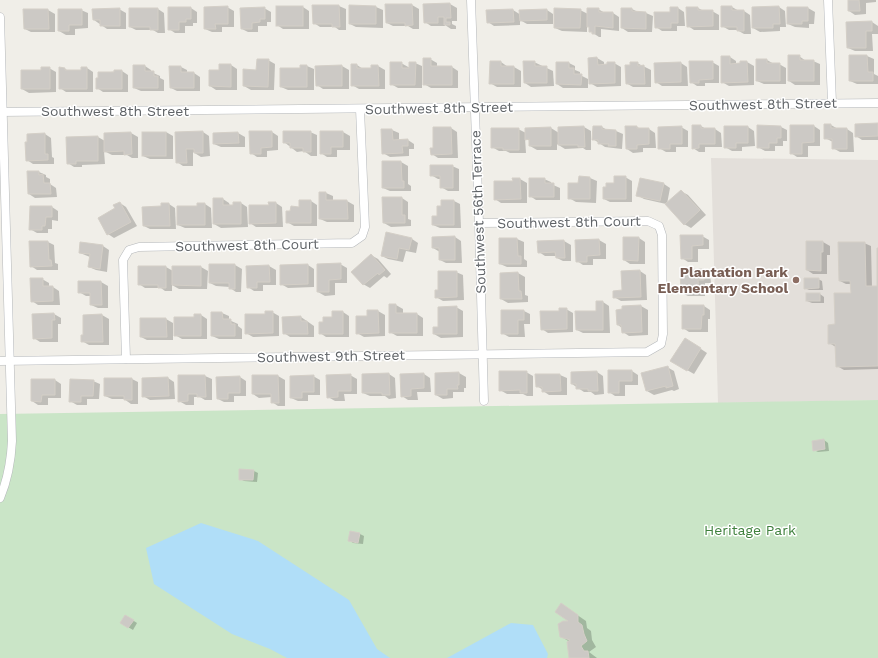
<svg xmlns="http://www.w3.org/2000/svg" width="878" height="658" font-family="'Work Sans',sans-serif">
<rect width="100%" height="100%" fill="#f0eee8"/>
<path fill="#e3dfda" d="M711 158 878 160V400L718 403Z"/>
<path fill="#cae5c7" d="M878 400V658H0V414Z"/>
<g fill="#b0def8">
<path d="M201 523 258 541 349 600 377 649 390 658H287L270 649 232 634 154 584 146 548Z"/>
<path d="M511 623 533 625 548 654 547 658H447Z"/>
</g>
<g fill="#0003">
<path d="M849 0H876V2L866 3V14L855 15 849 11Z"/>
<path d="M450 4 457 8V21H452V24L456 26V29H451L445 25V26H431L425 22Z"/>
<path d="M412 5 419 9V29H413L408 26H393L387 23Z"/>
<path d="M314 6H339L346 9V30H339L335 27H320L314 23Z"/>
<path d="M350 6 376 7 383 10V28L356 27 350 24Z"/>
<path d="M227 7 234 11V27H222V32H212L205 29Z"/>
<path d="M303 7 309 11V29H283L277 25Z"/>
<path d="M732 7 739 11H744L750 15 751 34H744L737 30H729L722 26Z"/>
<path d="M779 7 785 11 786 27H780V31L760 32 753 28Z"/>
<path d="M191 8 197 12V23H193V26H185V33H175L169 29Z"/>
<path d="M264 8 271 12V22H267V26H258V32H248L242 29Z"/>
<path d="M678 8 684 12 685 26H677V31H662L656 27 671 13Z"/>
<path d="M698 8 704 11H712L719 15V30H694L688 26Z"/>
<path d="M808 8 815 12 814 24H809V28L795 27 788 24Z"/>
<path d="M119 9 126 13V29H107L94 20Z"/>
<path d="M158 9 164 13 165 33H158L153 30H136L130 27Z"/>
<path d="M598 9 605 13H613L619 17V31L601 29V37H599L590 31V27L587 25V32L562 31 555 28V24H527L520 20V25L494 26 488 22 513 10 521 15 547 10 553 14V24H555L580 10 588 14Z"/>
<path d="M632 9 638 12 646 13 653 16 652 32H628L622 28Z"/>
<path d="M24 10H48L55 14V32H31L25 29Z"/>
<path d="M81 10 88 13V28L75 29V35H66L59 31Z"/>
<path d="M872 22 878 26V34H872L873 51H855L848 48Z"/>
<path d="M799 56 806 61H813L820 64V85H795L789 81Z"/>
<path d="M850 56H867L874 59V74L878 76V84H857L850 81Z"/>
<path d="M730 57 736 61V64L747 62 754 66V85L729 86 722 82Z"/>
<path d="M597 58 604 62V65L614 63 621 67V86L597 87 590 83Z"/>
<path d="M430 59 437 63V67H452L458 71V88H431L424 84Z"/>
<path d="M268 60 275 64 274 90H251L244 86Z"/>
<path d="M767 60 774 64H779L786 68V84H764L757 81Z"/>
<path d="M491 62H501L508 67H514L521 71V87H497L490 83Z"/>
<path d="M534 62 553 71 554 86 531 87 525 83Z"/>
<path d="M712 62 719 66V83H705V86H697L691 82Z"/>
<path d="M401 63 410 68 415 63 422 66V88H398L391 84Z"/>
<path d="M569 63 575 66V70L580 72V75L588 79V88H563L557 84Z"/>
<path d="M637 63 651 70V87H633L626 83Z"/>
<path d="M681 63 687 67 688 86H662L656 82Z"/>
<path d="M231 65 237 69V90H216L210 86 220 71Z"/>
<path d="M357 65 363 69H372V66H378L385 70V89H359L352 85Z"/>
<path d="M145 66 151 70V72L160 76V78L164 80V91H141L134 88Z"/>
<path d="M307 66 314 69V90H288L281 87 301 69Z"/>
<path d="M342 66 349 70V89H323L317 85Z"/>
<path d="M181 67 187 70V73H194L200 77V91H177L171 88Z"/>
<path d="M49 68 56 72V92L29 93 22 89 42 71Z"/>
<path d="M87 68 93 72V92H66L60 88 65 69 69 71H82Z"/>
<path d="M122 71 128 75V92H103L97 88 99 73Z"/>
<path d="M878 124V140H862L856 136Z"/>
<path d="M825 125H831L838 129H847L853 133 854 152H840L833 148V142L825 138Z"/>
<path d="M701 126 706 129H715L721 133 722 147H705V152H699L693 148Z"/>
<path d="M814 126 820 130V146H808V157H797L791 153Z"/>
<path d="M584 127 591 131V150H586L583 148 565 149 557 144V150H537L530 146V141L525 138 526 153H510L506 151H499L492 147 518 129 526 133 551 128 559 133V128Z"/>
<path d="M602 127 607 130 616 131 623 134 622 149 605 147 593 139Z"/>
<path d="M637 127 641 129H649L655 133 656 148H643V152L633 153 627 149Z"/>
<path d="M681 127 688 131V147H676V152H666L659 148Z"/>
<path d="M748 127 754 131 755 146 742 147V151H732L725 147Z"/>
<path d="M781 127 787 130V141H783V146H775V151H765L758 147Z"/>
<path d="M451 128 457 132 458 158H438L432 154 434 149Z"/>
<path d="M382 130H392L399 133V141L408 140 414 144V149H409V156L390 157 383 153Z"/>
<path d="M166 132 173 136V159H150L143 156Z"/>
<path d="M203 132 209 136 210 156 201 157 193 152V166H183L177 162 176 133Z"/>
<path d="M272 132 278 136V150L267 151V157H257L251 153Z"/>
<path d="M310 132 317 135V156H311L304 151 297 152 284 142Z"/>
<path d="M321 132H343L350 136V150H337V157H327L321 153Z"/>
<path d="M131 133 138 137V158H132L127 155H112L104 151 105 164 82 165V167H74L68 163 98 137 105 141V134Z"/>
<path d="M238 133 245 137V147H221L214 144Z"/>
<path d="M45 134 51 138 52 157 54 158V164H33L27 160Z"/>
<path d="M401 162 408 166V184L411 186V191H390L383 188Z"/>
<path d="M452 166 459 169V191H448L441 187V179H438L431 175Z"/>
<path d="M28 172H39L46 175V177L50 179V184L56 188 57 197 35 198 29 194Z"/>
<path d="M580 177 590 178 597 181 596 203 576 202 569 198 579 184Z"/>
<path d="M625 177 632 181V202H610L604 199Z"/>
<path d="M520 179 527 183V203H501L495 199 514 182Z"/>
<path d="M544 179 551 182V184L560 188V200H536L530 196Z"/>
<path d="M640 179 664 184 670 188 667 204 681 191 688 195 706 215 691 228 684 224 666 204 644 199 637 195Z"/>
<path d="M320 193H326L333 196V201H347L354 205V222H327L320 219Z"/>
<path d="M402 198 408 202V219L411 220V226L391 227 384 223Z"/>
<path d="M223 199 229 203 230 206 241 203 247 207 248 227 221 228 214 224Z"/>
<path d="M311 201 317 205V226H294L287 222 300 208Z"/>
<path d="M454 201 460 204 461 228H440L433 225 442 207Z"/>
<path d="M120 203 126 207 137 226 114 238 108 234 116 209Z"/>
<path d="M276 203 282 207 283 227H256L250 223 270 206Z"/>
<path d="M169 204 175 208 176 229H150L144 226 162 207Z"/>
<path d="M205 204 211 208 212 228H185L178 225 198 207Z"/>
<path d="M52 207 58 211V221L52 220V229H48V233H37L30 229Z"/>
<path d="M681 236H702L709 240V249H698V262H688L682 258Z"/>
<path d="M455 237 461 241 462 263H446L440 260V252L433 248Z"/>
<path d="M639 238 645 242V264H630L624 260Z"/>
<path d="M412 239 418 243 416 253 406 251 403 262 388 259 382 256Z"/>
<path d="M500 239H517L524 242V259L527 261V267H507L500 264Z"/>
<path d="M599 240 606 244V259H593V265H583L577 261 576 241Z"/>
<path d="M564 241 571 245V261H563L557 258 556 256H545L539 252 538 242Z"/>
<path d="M48 242 54 245 55 263 58 264V270H37L31 266Z"/>
<path d="M807 242H823L830 246V255H827V274H813L807 270Z"/>
<path d="M864 243 871 246 872 287H878V369L844 370 837 366 836 347 829 343 836 325 852 294V284H846L840 281Z"/>
<path d="M103 246 109 250 107 272 96 270 89 267 90 257 80 253Z"/>
<path d="M371 255 378 259 391 274 387 278 384 276 370 288 363 284Z"/>
<path d="M340 264 347 268V283H335V295L325 296 318 292Z"/>
<path d="M235 265 242 269 241 292H236L230 288V287L216 286 210 283Z"/>
<path d="M308 265 314 269V287L288 288 281 284Z"/>
<path d="M247 266H269L276 270V285H263V291H254L248 287Z"/>
<path d="M139 267H166L173 271V267H201L208 271 207 289H179L172 285V291H165L161 288H145L139 284Z"/>
<path d="M704 270 710 274 711 283H705V296H688L682 293Z"/>
<path d="M640 271 646 275 647 300 621 301 614 297 623 291Z"/>
<path d="M456 272 463 275 464 300 443 301 436 297 439 291Z"/>
<path d="M518 273 525 277V295L528 296V302L508 303 501 299V274Z"/>
<path d="M42 279 49 283V287H53L59 291 60 305H38L32 301Z"/>
<path d="M818 279 822 281 823 290H809L805 288Z"/>
<path d="M79 282H101L108 286V308H98L91 305V296H86L79 292Z"/>
<path d="M820 294 824 297V303H812L807 301Z"/>
<path d="M603 302 609 306 610 333H583L577 330 597 312Z"/>
<path d="M390 305H396L403 309V314H417L423 318V336H397L390 332Z"/>
<path d="M641 306 648 310V335L629 336 623 332 622 328 618 325 623 310V307Z"/>
<path d="M704 306 710 310V319H708V332H689L683 328Z"/>
<path d="M456 307 463 311V337L441 338 434 334Z"/>
<path d="M566 309 573 313V332L548 333 542 329 560 312Z"/>
<path d="M378 311 385 315V336L364 337 357 333 368 317Z"/>
<path d="M524 311 530 314V324H524L525 337H509L502 333Z"/>
<path d="M272 312 279 316V336L253 337 246 333 267 315Z"/>
<path d="M343 312 349 316V337H326L320 333 324 323Z"/>
<path d="M222 313 229 316V320L238 324V326L242 329V339H219L212 336Z"/>
<path d="M54 314 61 318V324H58V342H40L34 338Z"/>
<path d="M102 315 109 319V345H89L82 341 84 336V316Z"/>
<path d="M201 315 207 319V339H182L175 335 195 318Z"/>
<path d="M301 317 314 326V337H290L284 333 283 318Z"/>
<path d="M141 319H166L173 323V340H147L141 337Z"/>
<path d="M692 343 707 353 694 374 687 370Z"/>
<path d="M667 367 674 371 679 389 674 391 672 390 654 395 647 391 642 374Z"/>
<path d="M609 371H632L638 375V385H625V396H615L609 392Z"/>
<path d="M526 372 533 376V396H527L523 394H507L500 390Z"/>
<path d="M597 372 603 376 604 394 595 395 591 392H584L572 384Z"/>
<path d="M459 373 466 377V388H464V392H453V398L443 399 436 395Z"/>
<path d="M389 374 395 378 396 398 389 399 385 396H370L363 393Z"/>
<path d="M424 374 430 378 431 392H417L418 400H408L402 396Z"/>
<path d="M350 375 357 379V394H344L345 401H335L328 397Z"/>
<path d="M536 375H560L567 378V395H549L543 391V390L537 386Z"/>
<path d="M205 376 212 379V400H205L200 397H194V405H186L179 401Z"/>
<path d="M278 376 285 380V406H278L272 402V397L259 398 253 394Z"/>
<path d="M313 376 320 380V395H308V401H298L291 398Z"/>
<path d="M240 377 246 381V396H234V402H224L218 399Z"/>
<path d="M168 378 174 382 175 399 150 400 143 396Z"/>
<path d="M132 379 138 382V404H131L124 399H112L105 396Z"/>
<path d="M55 380 61 384V398H48V405H38L32 401Z"/>
<path d="M93 381 100 384 99 399H87V405H77L70 401Z"/>
<path d="M824 440 828 443 829 451 818 452 814 450Z"/>
<path d="M254 471 258 473 257 482 244 481 240 479Z"/>
<path d="M351 532 360 534 364 536 363 544 353 543 349 540Z"/>
<path d="M570 610 586 621 587 628 591 631 592 640 596 647 589 652 597 658H570V642L560 636 571 622Z"/>
<path d="M126 616 137 623 133 630 121 623Z"/>
</g>
<g fill="#ccc9c5" stroke="#d4cfc7">
<path d="M848 0H859L860 11H848Z"/>
<path d="M450 3 451 18H446V22H450V25H444V17H438V23H424L423 4Z"/>
<path d="M385 4H412L413 25 405 26V23H386Z"/>
<path d="M312 5H339L340 27H332V24H313Z"/>
<path d="M349 5 376 6V24H349Z"/>
<path d="M228 6V24H215L216 29H204V7Z"/>
<rect x="276" y="6" width="27" height="20"/>
<path d="M721 6H732V10H744V31H737V27H721Z"/>
<path d="M779 6 780 24H773V28H752V7Z"/>
<path d="M168 7H191V19H186V22H179V30H168Z"/>
<path d="M265 7V19H260V22L252 23V29H241L240 8Z"/>
<path d="M670 7H678V23H671V28H655L654 12H670Z"/>
<path d="M686 7H698V10H713V26L687 27Z"/>
<path d="M787 7H808V21H802V24H787Z"/>
<path d="M120 8V26H100V20H93L92 9Z"/>
<path d="M129 8H158V30H150V27H129Z"/>
<path d="M554 8 581 9 580 28H554Z"/>
<path d="M587 8H599V12H613V28L595 26V34H592V32H589V27H587Z"/>
<path d="M621 8H632V11L646 12V29L621 28Z"/>
<path d="M23 9H48L49 29H24Z"/>
<path d="M58 9H82V25H69V31H58Z"/>
<path d="M513 9 514 22 487 23 486 10Z"/>
<path d="M547 9V20L520 21 519 10Z"/>
<path d="M872 21V31H866V48H847L846 22Z"/>
<path d="M788 55H800V60H814V81H788Z"/>
<path d="M849 55H867L868 72H873V81H849Z"/>
<path d="M721 56H730V64L740 63V61H747L748 82 721 83Z"/>
<path d="M597 57 598 65 607 64V62H615V83L589 84 588 58Z"/>
<path d="M423 58H431V66H452V85H423Z"/>
<path d="M257 59H269L268 87 243 86V69L256 70Z"/>
<path d="M756 59H767V63H780V81H756Z"/>
<path d="M490 61H501V66H514V84H489Z"/>
<path d="M523 61H535V66H547V83H524Z"/>
<path d="M689 61H713V79L699 80V83H690Z"/>
<path d="M390 62H402V68H409V62H416L415 85H390Z"/>
<path d="M556 62H569V68H574V74H582L581 85 556 84Z"/>
<path d="M630 62H638V66L644 65 645 84H626L625 65H630Z"/>
<path d="M681 62V82L655 83 654 63Z"/>
<path d="M219 64H231V87L209 86V70H219Z"/>
<path d="M351 64H357V68H371V65H378L379 86H351Z"/>
<path d="M133 65H145V71H154V76H158V88H133Z"/>
<path d="M300 65H307V87H280V68H300Z"/>
<path d="M342 65V86H316L315 66Z"/>
<path d="M169 66H181V72H194V88H170Z"/>
<path d="M41 67H50V89H21V70H41Z"/>
<path d="M59 67 65 68V70H81V67H87V89H59Z"/>
<path d="M114 70H122V89H96V78H98V72H114Z"/>
<path d="M878 123V136L855 137V124Z"/>
<path d="M824 124H831V128H847V149H832V139H824Z"/>
<path d="M692 125H701V128H715V144H699V148L692 149Z"/>
<path d="M757 125 781 126V138H777V143H769V148H757Z"/>
<path d="M790 125H814V142L802 143V154H790Z"/>
<path d="M584 126 585 147H578V145H558V127Z"/>
<path d="M593 126H602V129L616 130V146H608L609 144H598V140H592Z"/>
<path d="M625 126H637V128H649V144L637 145V149H626Z"/>
<path d="M682 126V144H670V149H658V127Z"/>
<path d="M724 126H748V143H736V148H724Z"/>
<path d="M433 127H451L452 154 431 155 430 148H433Z"/>
<path d="M551 127V146H529V139L525 140V128Z"/>
<path d="M491 128H519V150H503V148H491Z"/>
<path d="M381 129H392L393 140 408 139V146H402L403 153 382 154Z"/>
<path d="M203 131V153H194V149H186L187 163H176L175 132Z"/>
<path d="M249 131H272V147L261 148V154H250Z"/>
<path d="M283 131H311V152H303V148H290V143H283Z"/>
<path d="M320 131H343V147H331V154H320Z"/>
<path d="M131 132 132 154 124 155V151L104 152V133Z"/>
<rect x="142" y="132" width="24" height="24"/>
<path d="M238 132 239 143 213 144V133Z"/>
<path d="M45 133V154H48V160L26 161 25 142H27V134Z"/>
<path d="M98 136V161H76V164H67L66 137Z"/>
<path d="M382 161H401L402 181H404V188H382Z"/>
<path d="M430 165H453V188H440V176H430Z"/>
<path d="M27 171H39V175L43 174 44 183H50L51 194H28Z"/>
<path d="M579 176 590 177V199H568V183H578Z"/>
<path d="M614 176H626V199H603V187H606V183H614Z"/>
<path d="M512 178H520L521 199 494 200V181H513Z"/>
<path d="M529 178H545V183H554V197H529Z"/>
<path d="M640 178 664 183 660 201 636 196Z"/>
<path d="M681 190 700 210 684 225 665 204Z"/>
<path d="M319 192H326V200H347L348 219H319Z"/>
<path d="M382 197H402V215H405V223H383Z"/>
<path d="M213 198H223V205H233V202H241V224H213Z"/>
<path d="M299 200H311V223H286V211H290L291 206 299 207Z"/>
<path d="M441 200H454V225H432V216H437V206H441Z"/>
<path d="M120 202 131 222 107 235 98 218 115 208 113 205Z"/>
<path d="M268 202H276V223L249 224V205H269Z"/>
<path d="M161 203H169L170 226H143L142 207 161 206Z"/>
<path d="M197 203H205V225H177V206H197Z"/>
<path d="M30 206H52V217H46L45 226H42V230H29Z"/>
<path d="M386 232 412 238 409 250 399 248 397 259 381 256Z"/>
<path d="M680 235H703V245L692 246V259H681Z"/>
<path d="M455 236V260H439V248H432V237Z"/>
<path d="M623 237H639L638 261 623 260Z"/>
<path d="M499 238H517L518 256H521V264H499Z"/>
<path d="M599 239 600 255 587 256V262H576L575 240Z"/>
<path d="M564 240 565 258H556L555 252 538 253 537 241Z"/>
<path d="M29 241H48L49 260H51L52 266 30 267Z"/>
<path d="M806 241H823V252H821V271L806 270Z"/>
<path d="M80 242 103 245 100 269 88 267 90 254 79 253Z"/>
<path d="M838 242H865L866 286H877V248H878V366L836 367 835 344H828V325L835 324 834 293H851L850 281H839Z"/>
<path d="M371 254 385 270 379 275 378 273 363 285 351 272Z"/>
<path d="M341 263V279L329 280V292H317V264Z"/>
<path d="M209 264H235V289H229V283H209Z"/>
<path d="M308 264V284L280 285V265Z"/>
<path d="M269 265 270 282H257V288H247L246 266Z"/>
<path d="M138 266H166V288H158V285H138Z"/>
<path d="M172 266H201V286L172 285Z"/>
<path d="M704 269V280H698L699 293H681L680 270Z"/>
<path d="M640 270 641 297 613 298V291L622 290 621 271Z"/>
<path d="M438 271H457V297L435 298V290H438Z"/>
<path d="M518 272 519 291H521L522 299H500V273Z"/>
<path d="M30 278H43V286H53V301L31 302Z"/>
<path d="M804 278H819V288L804 289Z"/>
<path d="M78 281H101L102 305H90V293H78Z"/>
<rect x="806" y="293" width="14" height="8"/>
<path d="M596 301H603V330H576L575 311H596Z"/>
<path d="M389 304H396V313H417V333H389Z"/>
<path d="M641 305 642 332 622 333 621 325H617L616 310 622 309V306Z"/>
<path d="M682 305H704V315H702L701 329H682Z"/>
<path d="M457 306V334H433V327H438V307Z"/>
<path d="M559 308H567V329L541 330 540 311H559Z"/>
<path d="M367 310H378L379 333 356 334V316H367Z"/>
<path d="M501 310H524V320H518V334H501Z"/>
<path d="M265 311H273V333L245 334V314H265Z"/>
<path d="M332 311H343V334H319V322H323V317H332Z"/>
<path d="M211 312H222L223 319H231V324H235V336H211Z"/>
<path d="M54 313 55 320H52V338L33 339 32 314Z"/>
<path d="M102 314 103 342H81V335H83V315Z"/>
<path d="M194 314H201V336H174V317H194Z"/>
<path d="M301 316V321H307L308 334H283L282 317Z"/>
<path d="M140 318H166L167 337H140Z"/>
<path d="M685 338 701 348 687 371 670 361Z"/>
<path d="M668 366 673 386 666 388V386L646 391 641 373Z"/>
<path d="M608 370H632V381H619V393H608Z"/>
<path d="M499 371H527V393H520V390L499 391Z"/>
<path d="M597 371 598 391H588V389H576V384H571V372Z"/>
<path d="M459 372V385H457L458 389H447V395H435V373Z"/>
<path d="M389 373 390 395H382V393H362V374Z"/>
<path d="M424 373V388L411 389V396L401 397 400 374Z"/>
<path d="M351 374V391H338V397L327 398 326 375Z"/>
<path d="M535 374H560L561 391 542 392V387H536Z"/>
<path d="M178 375H205L206 397H197V394H188V401L178 402Z"/>
<path d="M252 375H278L279 403H271V394H252Z"/>
<path d="M314 375V392H302V398H290V376Z"/>
<path d="M240 376V393H228V399H217L216 377Z"/>
<path d="M168 377 169 396 142 397V378Z"/>
<path d="M104 378H132V400H124V396H104Z"/>
<path d="M31 379H55V395H42L41 402 31 401Z"/>
<path d="M70 379 94 380 93 396H81V402H69Z"/>
<path d="M824 439 825 449 813 451 812 441Z"/>
<path d="M239 469 254 470 253 480H239Z"/>
<path d="M350 531 360 533 358 543 348 541Z"/>
<path d="M561 603 578 615V622L582 625 584 634 587 641 581 646 584 651H588L589 658H569L567 642 570 640 560 637 558 624 563 621H568L555 612Z"/>
<path d="M125 615 134 620 128 628 120 623Z"/>
</g>
<g fill="none" stroke-linecap="round" stroke-linejoin="round">
<defs>
<g id="minor">
<path d="M471 0 479 223 484 401"/>
<path d="M828 0 832 103"/>
<path d="M0 17 12 441C11 461 8 479 0 498"/>
<path d="M0 112 878 103"/>
<path d="M126 359 123 260 129 250 139 247 352 243 362 236 365 227 360 109"/>
<path d="M0 361 647 352 661 344 663 334 662 235 659 226 648 221 479 223"/>
</g>
</defs>
<use href="#minor" stroke="#b5b8bb" stroke-width="9"/>
<use href="#minor" stroke="#fff" stroke-width="8"/>
</g>
<circle fill="#8d6e63" stroke="#fff" stroke-width="1.5" cx="796" cy="280" r="4"/>
<g text-anchor="middle" stroke-width="3" stroke-linejoin="round" paint-order="stroke">
<g font-size="14" fill="#5f6367" stroke="#fff">
<text transform="translate(763 104) rotate(-1)" y="5">Southwest 8th Street</text>
<text transform="translate(439 108) rotate(-1)" y="5">Southwest 8th Street</text>
<text x="115" y="116">Southwest 8th Street</text>
<text transform="translate(478 212) rotate(-92)" y="5">Southwest 56th Terrace</text>
<text transform="translate(569 222) rotate(-1)" y="5">Southwest 8th Court</text>
<text transform="translate(247 245) rotate(-1)" y="5">Southwest 8th Court</text>
<text transform="translate(331 356) rotate(-1)" y="5">Southwest 9th Street</text>
</g>
<g font-size="14" font-weight="bold" fill="#785e54" stroke="#fff" text-anchor="end">
<text x="788" y="277">Plantation Park<tspan x="788" dy="16">Elementary School</tspan></text>
</g>
<g font-size="14" fill="#3f803d" stroke="#fff">
<text x="750" y="535">Heritage Park</text>
</g>
</g>
</svg>
